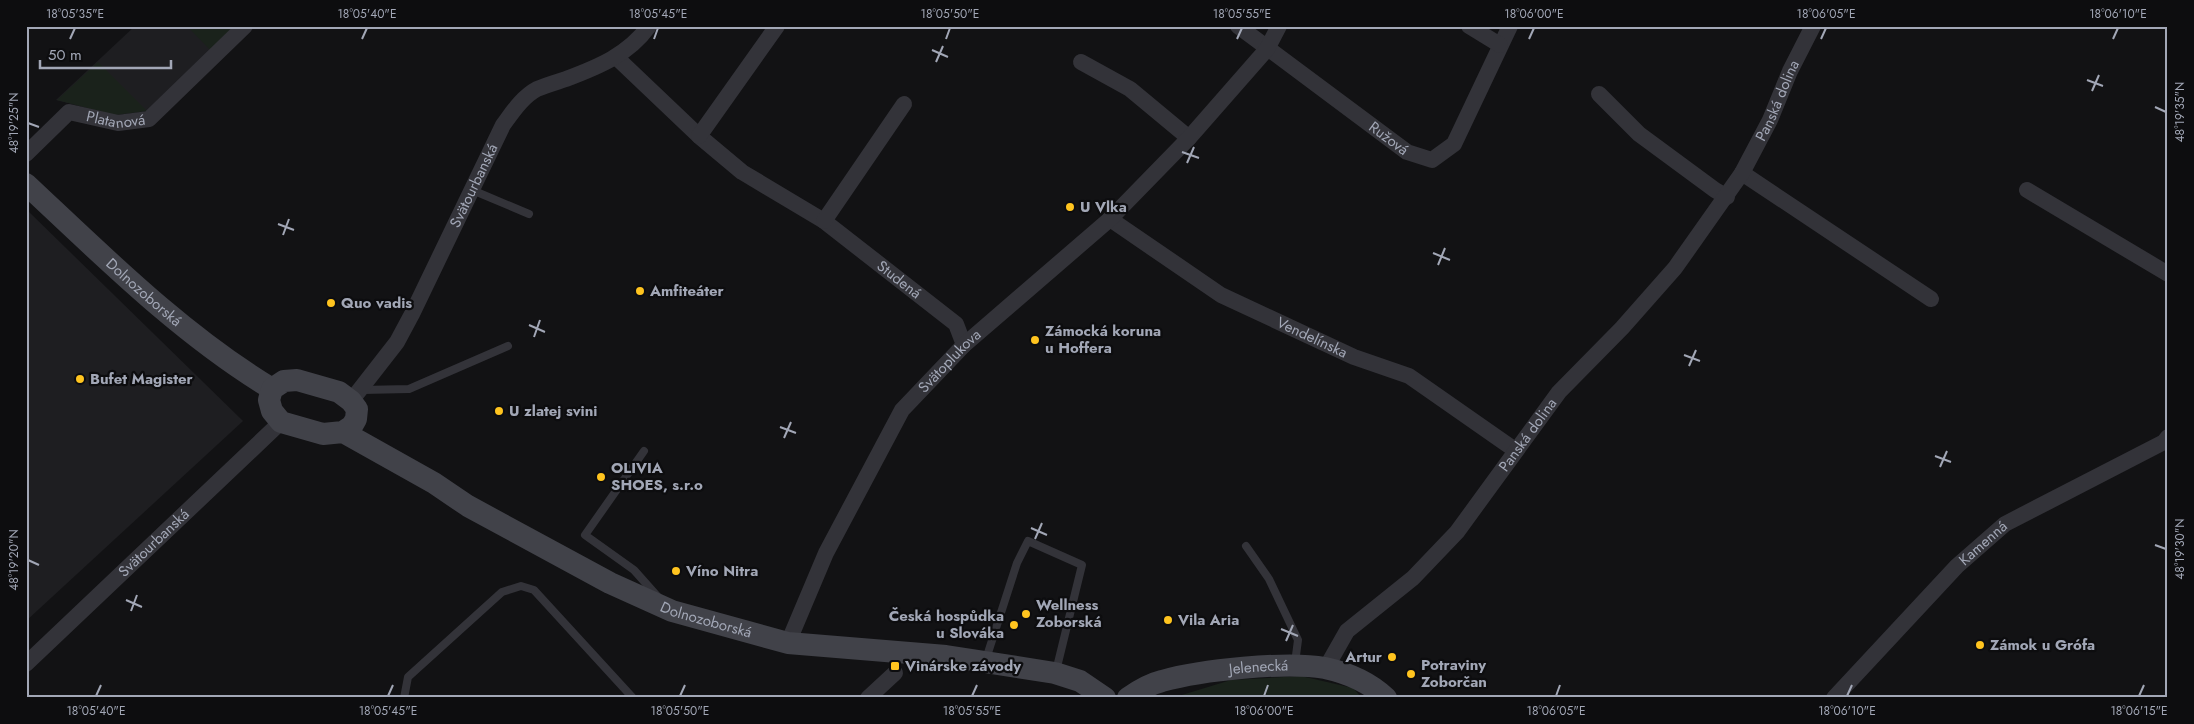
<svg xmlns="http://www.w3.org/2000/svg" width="2194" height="724" font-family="Jost,sans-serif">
<rect width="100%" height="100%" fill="#121214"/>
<g fill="#1e1e21">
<path d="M135 26H238L147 111 115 115 56 100Z"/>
<path d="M26 209 243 421 26 621Z"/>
</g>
<g fill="#1a221b">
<path d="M187 26H237L211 51Z"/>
<path d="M98 62 147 111 115 115 57 100Z"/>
<path d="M1301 676 1353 688 1362 698H1172L1231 680Z"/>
</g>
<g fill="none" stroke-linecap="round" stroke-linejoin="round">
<g stroke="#333339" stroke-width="8">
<path d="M472 190 529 214"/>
<path d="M362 390 409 389 508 346"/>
<path d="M644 451 585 535 634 570 658 597"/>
<path d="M1246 546 1269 579 1298 640 1295 663"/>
<path d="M986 659 1017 563 1028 541 1082 565 1056 671"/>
<path d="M404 698 408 677 502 592 521 586 534 590 633 698"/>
</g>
<g stroke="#333339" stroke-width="16">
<path id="s1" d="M1238 26 1407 152 1432 160 1454 144 1510 26"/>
<path d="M1469 26 1500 45"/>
<path id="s2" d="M617 58 699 136 742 172 824 221 956 324 964 345"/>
<path d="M1081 62 1130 89 1189 138"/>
<path d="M1599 94 1639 134 1715 190 1727 197"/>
<path d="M699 136 777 26"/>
<path id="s3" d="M26 154 69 112 118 123 149 119 245 26"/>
<path d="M1742 173 1931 299"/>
<path d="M2027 190 2168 274"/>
<path id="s4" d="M1110 219 1221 295 1354 357 1409 376 1515 450"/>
<path d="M824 221 904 104"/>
<path id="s5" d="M351 401 397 342 412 314 503 125C512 113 522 97 537 89 546 85 557 82 566 79 598 67 628 55 649 26"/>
<path id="s6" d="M788 643 826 553 902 410 964 345 1110 219 1189 138 1267 49 1279 26"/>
<path id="s7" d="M26 664 281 422"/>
<path id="s8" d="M1326 668 1347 631 1413 578 1457 532 1559 392 1622 328 1675 268 1742 173 1770 120 1790 71 1813 26"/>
<path d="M868 698 895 673"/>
<path id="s9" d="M1834 698 1957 566 2005 524 2164 442 2168 437"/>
</g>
<g stroke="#414249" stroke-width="22">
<path id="s10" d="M26 184C104 257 181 334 272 389"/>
<path id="s11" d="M343 432 352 426 356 419 357 409 351 401 339 392 297 380 284 381 272 389 269 400 272 411 281 422 323 434 343 432 434 483 468 506 610 583 672 611 788 643 946 656 1055 673 1080 681 1105 698"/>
<path id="s12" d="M1128 698C1138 691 1150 684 1162 681 1201 670 1286 661 1325 668 1348 673 1369 682 1386 698"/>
</g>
</g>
<path fill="none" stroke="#a2a7b6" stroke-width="2" d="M70 39 75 28M362 39 367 28M654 39 658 28M946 39 950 28M1237 39 1242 28M1529 39 1534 28M1821 39 1826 28M2113 39 2118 28M932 50 948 57M936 62 943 46M2087 80 2103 86M2092 91 2099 75M2155 107 2166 112M28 123 39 127M1182 152 1199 158M1187 163 1194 147M278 224 294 230M283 235 289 219M1433 253 1450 260M1438 265 1445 248M529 325 545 332M534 337 540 320M1684 355 1700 361M1689 366 1696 350M780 427 796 433M784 438 791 422M1935 456 1951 462M1940 467 1947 451M1031 528 1047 535M1035 539 1042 523M2155 545 2166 549M28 560 39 565M126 600 142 607M131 611 137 595M1281 629 1298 636M1286 641 1293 625M96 696 101 685M388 696 393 685M680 696 685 685M972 696 977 685M1264 696 1268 685M1556 696 1560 685M1847 696 1852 685M2139 696 2144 685"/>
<g fill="#ffc41f" stroke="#0d0d0f" stroke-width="2">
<circle cx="1070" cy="207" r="5"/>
<circle cx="640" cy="291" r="5"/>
<circle cx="331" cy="303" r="5"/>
<circle cx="1035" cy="340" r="5"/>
<circle cx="80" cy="379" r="5"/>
<circle cx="499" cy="411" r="5"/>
<circle cx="601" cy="477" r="5"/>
<circle cx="676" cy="571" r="5"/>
<circle cx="1026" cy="614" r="5"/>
<circle cx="1168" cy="620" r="5"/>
<circle cx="1014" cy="625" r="5"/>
<circle cx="1980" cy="645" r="5"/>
<circle cx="1392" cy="657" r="5"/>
<rect x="890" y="661" width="10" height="10" rx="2.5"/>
<circle cx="1411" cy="674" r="5"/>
</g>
<g text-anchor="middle" stroke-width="4.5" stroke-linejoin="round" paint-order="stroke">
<g font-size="15" fill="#a2a7b6" stroke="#0d0d0f">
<text dy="5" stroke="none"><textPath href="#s8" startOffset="731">Panská dolina</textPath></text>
<text dy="5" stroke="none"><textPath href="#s3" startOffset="108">Platanová</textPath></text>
<text dy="5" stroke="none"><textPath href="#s1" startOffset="188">Ružová</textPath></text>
<text dy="5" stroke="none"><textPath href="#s5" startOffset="249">Svätourbanská</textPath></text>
<text dy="5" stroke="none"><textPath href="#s2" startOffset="360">Studená</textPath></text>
<text dy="5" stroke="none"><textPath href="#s10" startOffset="160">Dolnozoborská</textPath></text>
<text dy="5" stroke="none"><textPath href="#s4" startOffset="235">Vendelínska</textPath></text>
<text dy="5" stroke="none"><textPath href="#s6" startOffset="328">Svätoplukova</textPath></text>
<text dy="5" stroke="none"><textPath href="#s8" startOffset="311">Panská dolina</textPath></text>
<text dy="5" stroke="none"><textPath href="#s7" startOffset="176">Svätourbanská</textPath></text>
<text dy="5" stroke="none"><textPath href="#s9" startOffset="215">Kamenná</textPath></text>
<text dy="5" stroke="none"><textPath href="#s11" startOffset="636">Dolnozoborská</textPath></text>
<text dy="5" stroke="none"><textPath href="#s12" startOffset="136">Jelenecká</textPath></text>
</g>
<g font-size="15" font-weight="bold" fill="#a2a7b6" stroke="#0d0d0f" text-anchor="start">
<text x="1080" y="212">U Vlka</text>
<text x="650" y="296">Amfiteáter</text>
<text x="341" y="308">Quo vadis</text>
<text x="1045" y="336">Zámocká koruna<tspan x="1045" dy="17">u Hoffera</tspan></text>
<text x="90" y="384">Bufet Magister</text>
<text x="509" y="416">U zlatej svini</text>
<text x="611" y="473">OLIVIA<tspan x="611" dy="17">SHOES, s.r.o</tspan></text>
<text x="686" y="576">Víno Nitra</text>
<text x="1036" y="610">Wellness<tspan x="1036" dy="17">Zoborská</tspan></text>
<text x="1004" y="621" text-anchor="end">Česká hospůdka<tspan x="1004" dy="17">u Slováka</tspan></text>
<text x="1178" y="625">Vila Aria</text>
<text x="1990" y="650">Zámok u Grófa</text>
<text x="1382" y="662" text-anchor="end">Artur</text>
<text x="1421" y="670">Potraviny<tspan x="1421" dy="17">Zoborčan</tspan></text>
<text x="905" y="671">Vinárske závody</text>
</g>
</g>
<rect width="2194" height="724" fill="none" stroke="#0d0d0f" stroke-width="55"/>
<path d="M40 60v8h131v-8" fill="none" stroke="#a2a7b6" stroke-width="2.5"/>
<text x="48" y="60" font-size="15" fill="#a2a7b6" stroke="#0d0d0f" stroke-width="4" paint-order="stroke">50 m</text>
<rect x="28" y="28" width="2138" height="668" fill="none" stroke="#a2a7b6" stroke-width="2"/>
<g font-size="12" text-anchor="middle" fill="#a2a7b6">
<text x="75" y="18">18°05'35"E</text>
<text x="367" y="18">18°05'40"E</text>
<text x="658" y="18">18°05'45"E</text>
<text x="950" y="18">18°05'50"E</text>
<text x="1242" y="18">18°05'55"E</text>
<text x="1534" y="18">18°06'00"E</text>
<text x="1826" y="18">18°06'05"E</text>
<text x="2118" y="18">18°06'10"E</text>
<text transform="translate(2180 112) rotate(-90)" y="4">48°19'35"N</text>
<text transform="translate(14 123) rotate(-90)" y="4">48°19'25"N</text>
<text transform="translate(2180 549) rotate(-90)" y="4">48°19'30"N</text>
<text transform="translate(14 560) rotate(-90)" y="4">48°19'20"N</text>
<text x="96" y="715">18°05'40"E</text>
<text x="388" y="715">18°05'45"E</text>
<text x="680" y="715">18°05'50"E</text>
<text x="972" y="715">18°05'55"E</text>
<text x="1264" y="715">18°06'00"E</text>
<text x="1556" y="715">18°06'05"E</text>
<text x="1847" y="715">18°06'10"E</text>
<text x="2139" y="715">18°06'15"E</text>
</g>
</svg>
